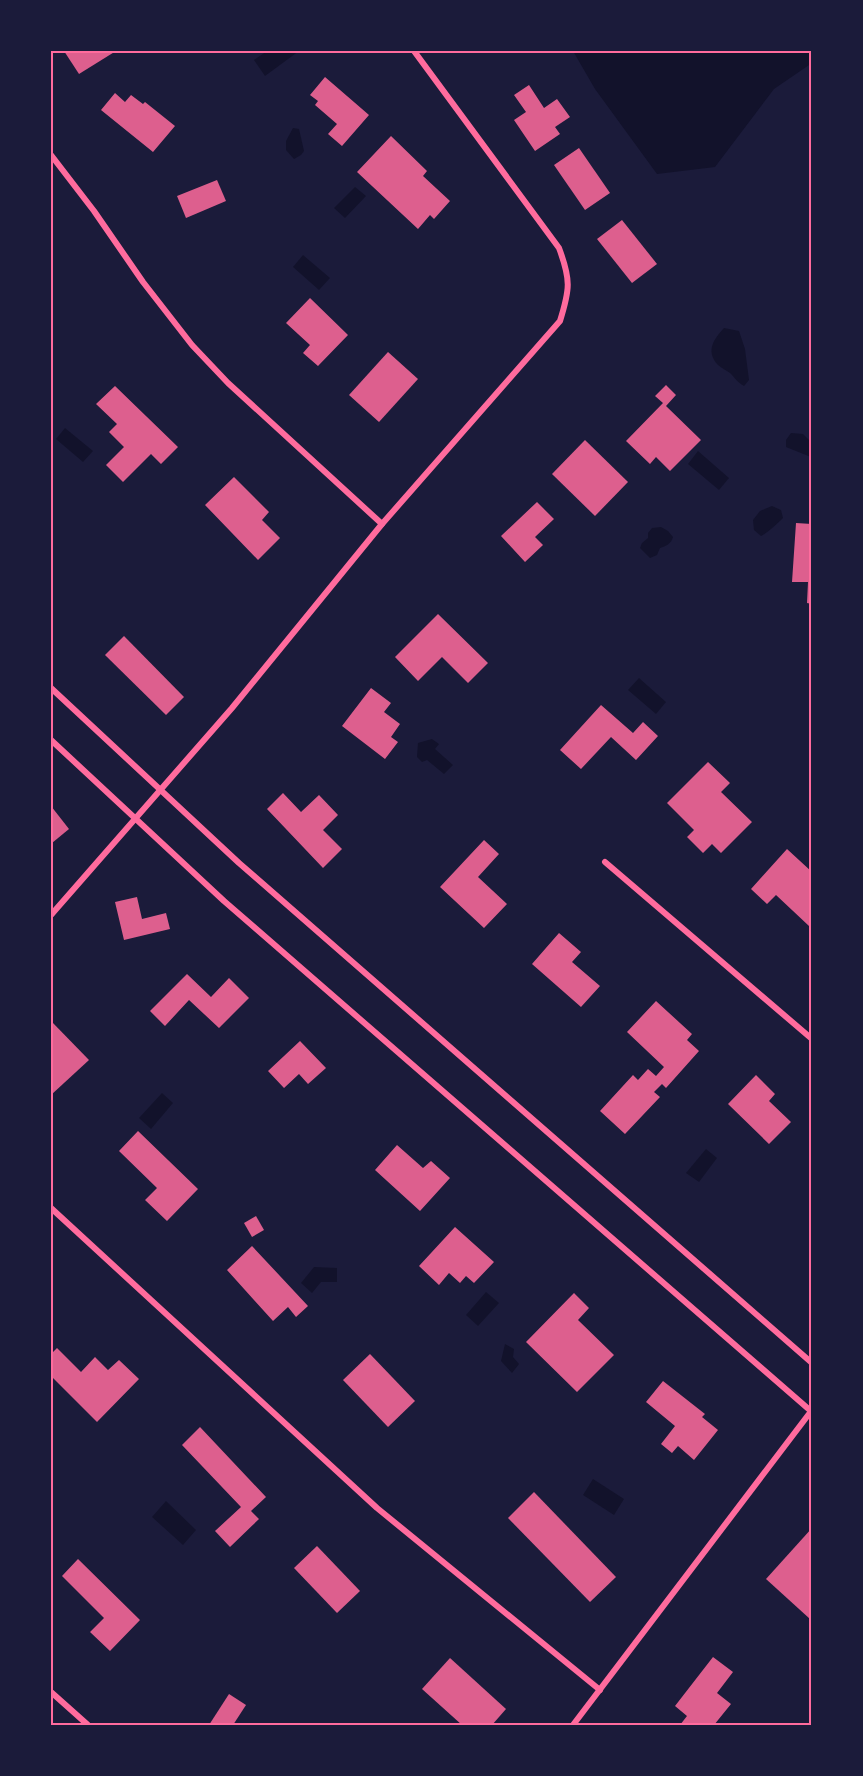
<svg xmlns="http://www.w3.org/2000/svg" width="863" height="1776" font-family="'Roboto Condensed',sans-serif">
<rect width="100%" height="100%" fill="#1b1b3a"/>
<g fill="#12122b">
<path d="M267 51H299L265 76 254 60Z"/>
<path d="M573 51H812V63L774 89 715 167 657 174 595 89Z"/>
<path d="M293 128 299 129 304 151 301 155 294 159 286 150V141Z"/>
<path d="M355 187 366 196 345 218 334 208Z"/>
<path d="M303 255 330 278 319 290 293 267Z"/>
<path d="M724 328 739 331 745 349 749 380 744 386C737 382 735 378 730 373 726 370 721 368 718 365 705 351 714 339 724 328Z"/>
<path d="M65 428 93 451 83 462 56 439Z"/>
<path d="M791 433 803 434 812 443 811 457 786 447V440Z"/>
<path d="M698 451 729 478 719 490 688 464Z"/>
<path d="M772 506 781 510 783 518C778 523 767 533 761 536L754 530 753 520 760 511Z"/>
<path d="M661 527 668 531 673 537C671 544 666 546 660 548L657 555 650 558 640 548 642 543 648 538V533L652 528Z"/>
<path d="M639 678 666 702 656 714 628 690Z"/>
<path d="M432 739 439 744 435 749 453 765 444 774 427 760 422 762 417 757 418 743Z"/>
<path d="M162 1093 173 1103 151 1129 139 1118Z"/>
<path d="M706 1149 717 1158 699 1182 686 1173Z"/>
<path d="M314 1267 337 1268V1282H321L312 1293 301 1283Z"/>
<path d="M486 1292 499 1303 478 1326 466 1315Z"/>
<path d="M505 1344 514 1349 513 1357 519 1364 512 1373 501 1361Z"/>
<path d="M593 1479 624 1499 614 1515 583 1495Z"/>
<path d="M166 1501 196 1530 183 1545 152 1517Z"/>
</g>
<g fill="#dd5f8e">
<path d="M64 51H116L79 74Z"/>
<path d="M325 77 369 115 342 146 328 134 337 124 315 105 318 101 310 95Z"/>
<path d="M529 85 544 108 557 99 570 117 555 127 560 134 535 151 514 120 526 112 514 95Z"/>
<path d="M115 93 125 102 131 95 143 104 145 102 175 126 153 152 101 110Z"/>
<path d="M391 136 427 171 423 176 450 201 434 219 430 215 418 229 357 172Z"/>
<path d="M579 148 610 193 585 210 554 165Z"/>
<path d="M217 180 226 201 186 218 177 196Z"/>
<path d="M622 220 657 264 632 283 597 239Z"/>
<path d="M310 298 348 335 318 366 303 353 310 345 286 323Z"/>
<path d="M388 352 418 379 379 422 349 395Z"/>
<path d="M666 385 676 395 666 406 701 440 670 471 656 457 650 464 626 441 663 403 655 396Z"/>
<path d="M115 386 178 447 161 464 151 454 123 482 106 465 124 447 109 432 117 424 96 404Z"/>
<path d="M585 440 628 482 595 516 552 474Z"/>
<path d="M234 477 269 512 262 520 280 538 258 560 205 505Z"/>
<path d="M537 502 554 519 535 537 543 545 525 562 501 536Z"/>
<path d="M796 523 812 524V604L807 603 808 582H792Z"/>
<path d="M438 614 488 663 468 683 442 657 418 681 395 657Z"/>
<path d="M124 636 184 697 166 715 105 655Z"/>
<path d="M371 688 391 703 384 712 400 724 391 737 398 742 385 759 342 726Z"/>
<path d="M601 705 633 733 643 722 658 736 636 760 611 737 581 769 560 750Z"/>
<path d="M708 762 730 783 721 792 752 822 721 853 712 844 703 853 687 837 694 830 667 803Z"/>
<path d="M283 793 301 812 319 795 338 815 323 830 342 849 323 868 267 809Z"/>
<path d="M51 806 69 829 52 843 51 841Z"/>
<path d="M484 840 499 854 478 877 507 904 484 928 440 887Z"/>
<path d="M787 849 812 872V922L809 926 776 895 767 904 751 889Z"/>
<path d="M137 897 142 919 166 913 170 929 124 940 115 902Z"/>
<path d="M559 933 581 952 572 962 600 986 581 1007 532 964Z"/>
<path d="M187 974 211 997 229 978 249 998 219 1028 189 1000 165 1026 150 1011Z"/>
<path d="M656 1001 692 1034 687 1040 699 1051 666 1088 662 1084 654 1092 660 1097 625 1134 600 1111 633 1075 638 1080 648 1069 656 1076 664 1067 627 1032Z"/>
<path d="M52 1022 89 1060 51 1095V1023Z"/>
<path d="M300 1041 326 1068 308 1084 299 1074 284 1088 268 1071Z"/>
<path d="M756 1075 775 1094 769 1101 791 1122 769 1144 728 1104Z"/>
<path d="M138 1131 198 1189 167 1221 145 1200 157 1188 119 1151Z"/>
<path d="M397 1145 423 1168 431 1161 450 1178 420 1211 375 1170Z"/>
<path d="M256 1216 264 1230 252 1237 244 1223Z"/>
<path d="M455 1227 494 1262 474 1283 466 1276 460 1283 449 1273 439 1285 419 1266Z"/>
<path d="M252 1246 308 1306 296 1317 288 1307 273 1321 227 1270Z"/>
<path d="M574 1293 589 1308 578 1320 614 1355 577 1392 526 1342Z"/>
<path d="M57 1348 81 1372 95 1357 108 1370 119 1360 139 1379 97 1422 51 1376V1354Z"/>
<path d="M370 1354 415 1401 388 1427 343 1380Z"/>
<path d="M663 1381 705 1414 702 1417 718 1430 694 1460 678 1446 672 1453 661 1444 675 1426 646 1402Z"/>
<path d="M200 1427 266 1497 251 1511 259 1519 230 1547 215 1531 241 1507 182 1445Z"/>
<path d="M534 1492 616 1577 590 1602 508 1518Z"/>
<path d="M812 1528V1617L810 1619 766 1579Z"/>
<path d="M317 1546 360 1591 337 1613 294 1568Z"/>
<path d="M78 1559 140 1620 110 1651 90 1632 104 1618 62 1576Z"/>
<path d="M713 1657 733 1672 717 1693 731 1704 714 1725H680L687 1716 675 1706Z"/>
<path d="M450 1658 506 1709 492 1725H462L422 1689Z"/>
<path d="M229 1694 246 1705 233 1725H209Z"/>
</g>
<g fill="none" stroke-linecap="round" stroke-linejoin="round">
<g stroke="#ff6b9d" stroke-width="6">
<path d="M51 155 94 211 143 282 192 345 228 383 382 524"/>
<path d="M51 688 239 863 812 1363"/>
<path d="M51 740 224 901 812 1412"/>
<path d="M605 862 812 1039"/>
<path d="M51 915 232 708 382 524 560 321C570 289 571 280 559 248L414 51"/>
<path d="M51 1208 377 1508 600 1690"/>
<path d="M51 1692 88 1725"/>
<path d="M573 1725 812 1410"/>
</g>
</g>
<rect width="863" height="1776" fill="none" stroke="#1b1b3a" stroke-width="105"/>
<rect x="52" y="52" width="758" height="1672" fill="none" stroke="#ff6b9d" stroke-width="2"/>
</svg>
